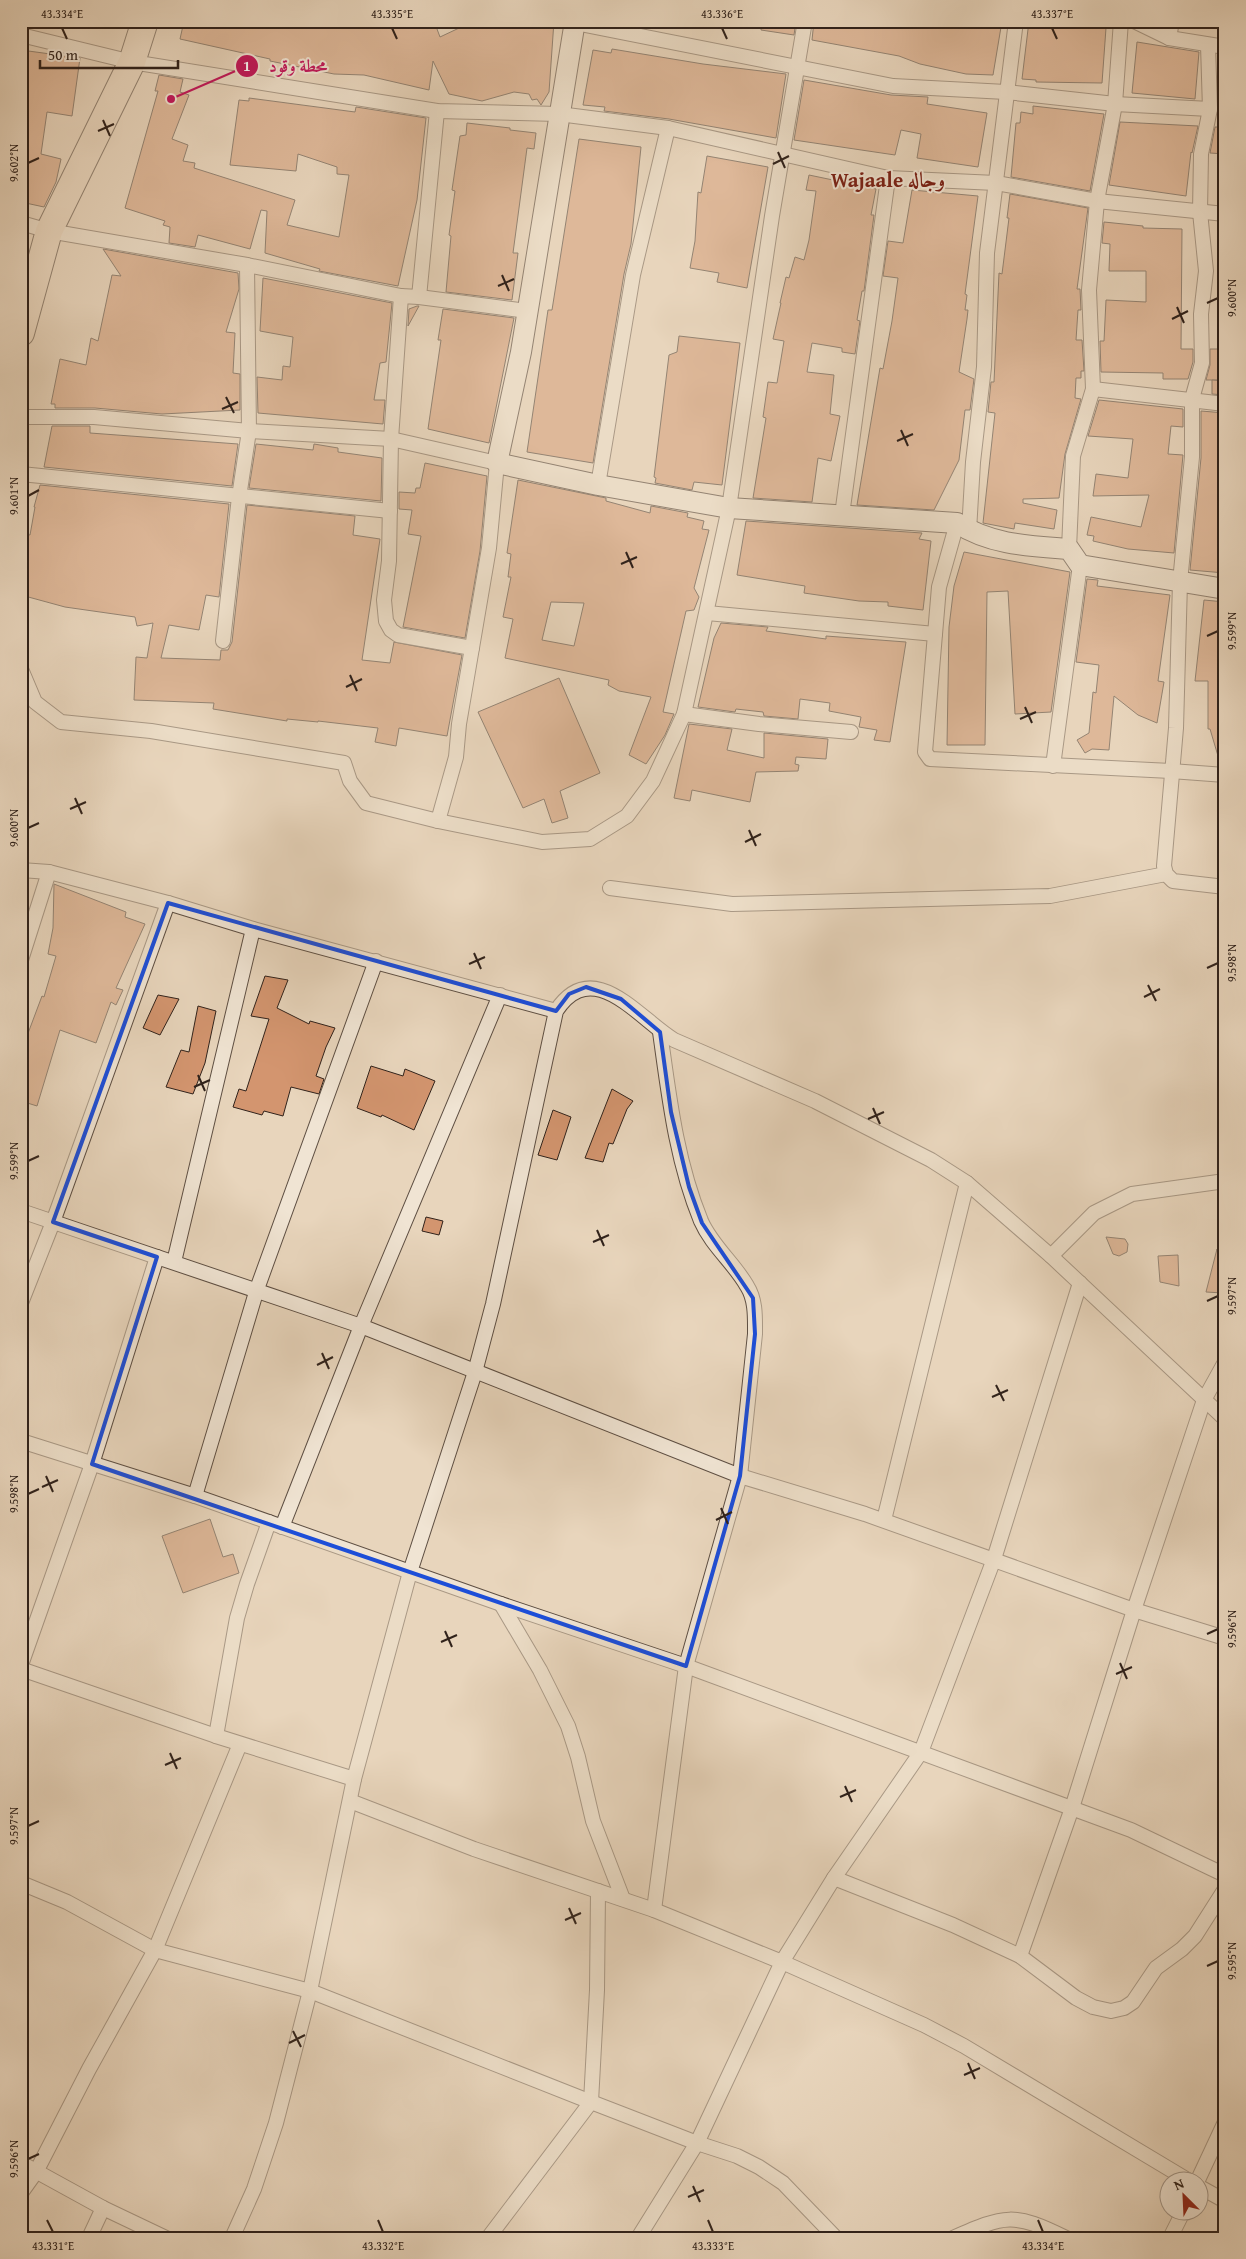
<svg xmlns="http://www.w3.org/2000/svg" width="1246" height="2259" font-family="'Gentium Book Plus',Amiri,serif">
<rect width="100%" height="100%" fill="#e8d5bc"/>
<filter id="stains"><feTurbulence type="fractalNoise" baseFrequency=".004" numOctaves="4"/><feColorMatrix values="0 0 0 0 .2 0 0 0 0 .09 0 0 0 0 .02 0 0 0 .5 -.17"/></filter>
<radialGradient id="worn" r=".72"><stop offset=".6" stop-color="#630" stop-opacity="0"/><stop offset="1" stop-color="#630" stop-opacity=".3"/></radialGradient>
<g fill="#d3956f" stroke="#30221b" fill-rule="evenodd">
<path d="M184 21H434L440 37 474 21H554L549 92 541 105 537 99 532 100 529 94 514 92 482 101 449 94 433 61 429 90 364 75 334 74 270 61V59L180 39Z"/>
<path d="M762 21H796L794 35 761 30Z"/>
<path d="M814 21H1002L993 75 966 74 920 64 899 56 812 40Z"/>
<path d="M1029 21 1106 28 1102 83 1036 82V80L1022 79Z"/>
<path d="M1137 42 1199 52 1195 99 1132 93Z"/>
<path d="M612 49 703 64 786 74 776 138 669 119 604 111 605 107 583 105 593 50 611 53Z"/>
<path d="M21 50 80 58 72 116 47 112 41 154 61 159 56 182 44 207 21 202V168L24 151H21V109H23L27 81 21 80Z"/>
<path d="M159 75 183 79 180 92 189 95 172 139 188 145 183 161 195 163 194 168 295 200 287 225 339 237 349 175 337 174V167L298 154 296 171 230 165 239 100 249 101V98L355 112 356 107 426 118 417 200 398 286 319 271 320 269 265 253 267 211 261 210 250 249 198 235 195 247 169 243 170 227 163 225 165 221 125 208 158 91H155Z"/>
<path d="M804 80 891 95 928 97 927 104 987 113 978 167 917 158 921 134 901 130 895 155 794 140Z"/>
<path d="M1033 106 1104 114 1090 191 1011 177 1016 123H1020L1021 112 1033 114Z"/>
<path d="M1120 122 1198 126 1192 153 1191 152 1186 196 1109 185Z"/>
<path d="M467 123 510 128V130L536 133 534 149 527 148 513 253H518L512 300 446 292 451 236 449 235 455 191 452 190 460 136 466 135Z"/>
<path d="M1215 127H1225V154L1210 153Z"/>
<path d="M579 139 641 147 631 244 624 274 593 463 527 452 548 310H552Z"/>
<path d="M707 156 768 167 747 288 717 282 719 273 690 268 695 241 698 192 701 193Z"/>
<path d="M809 175 876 189 871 215H874L864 291H862L857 320 860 321 855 354 842 352V348L812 343 807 372 834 375 830 414 840 416 831 461 818 458 812 502 753 498 766 418 763 417 768 382 777 383 784 341 773 339 781 303H780L786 277 789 278 795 257 804 260 809 240 816 191 806 190Z"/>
<path d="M912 190 978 196 965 294 967 295 965 310H968L967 319 959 372 974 379 970 410H965L959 460 934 510 857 505 880 368 883 369 892 321 898 278 883 276 888 241 903 243Z"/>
<path d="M1010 194 1088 208 1077 289H1080L1081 310H1078L1076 340H1082L1084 371H1081V378H1076L1075 398 1081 399 1065 454 1059 498 1023 499V503L1057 510 1054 529 1015 523 1014 529 983 523 995 413 988 412 991 382H994L999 273 1002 274 1009 218H1007Z"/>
<path d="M1104 222 1143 226V228L1182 229 1181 349H1193V362L1188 379H1163V373L1101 372 1100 341H1104L1106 300 1146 302V271H1109L1110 244 1102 243Z"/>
<path d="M103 249 238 273 239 289 226 332 235 333 233 373 240 374V410L162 414 95 408H55V404H51L60 359 86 365 91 338 98 341 112 275 121 276Z"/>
<path d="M263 278 392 303 386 362 380 363 374 400H385L383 424 258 413 257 377 282 380 283 366 290 367 293 337 260 331Z"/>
<path d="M417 306H419L408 326 409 309Z"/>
<path d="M443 309 514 318 489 443 428 429 441 340H438Z"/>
<path d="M679 336 740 343 722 485 694 482 692 490 655 483 656 478 654 477 669 355 677 352Z"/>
<path d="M1210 349H1225V380H1206L1210 365Z"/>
<path d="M1212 380 1225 381V395L1212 394Z"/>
<path d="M1099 400 1183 409V427L1171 426 1168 454 1183 455 1174 553 1128 549 1093 541 1094 536 1087 535 1091 517 1141 527 1149 495 1093 496 1096 474 1128 478 1133 439 1088 436Z"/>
<path d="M1201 411 1225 413V492L1220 517H1225V573L1190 570 1201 458Z"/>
<path d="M52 426H90V433L238 444 232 486 44 467Z"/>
<path d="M256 444 313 450 314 444 338 448V452L382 458 381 501 249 488Z"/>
<path d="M425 463 487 476 480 551 465 638 403 627 421 536 408 534 412 510 399 509V492L415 493 416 488H420Z"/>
<path d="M518 480 606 498V501L650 513 651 506 688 513 687 517 704 521 702 529 709 530 694 588 699 597 694 610 686 611 663 712 674 714 665 735 646 764 629 755 651 697 619 691 608 685 609 680 505 658 513 619 503 617 511 577H508L511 554 507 553ZM551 602 584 603 574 646 542 640Z"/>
<path d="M40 485 229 504 219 597 206 595 199 630 169 625 161 658 220 660 221 650H228L232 642 247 505 355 516 353 535 380 539 362 660 390 663 394 642 462 655 447 736 399 728 396 746 375 742 378 728 318 721V722L287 719V721L213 709 214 703 134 700 136 657 147 658 153 623 137 626 135 617 65 607 21 595V544L24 534 30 535 35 507H34Z"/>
<path d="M746 521 922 533 919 539 931 541 923 610 888 606V602L859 601 804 593 805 586 737 575Z"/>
<path d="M964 552 1070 572 1051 712 1015 714 1008 591 987 592 985 745H947L949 627 954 586Z"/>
<path d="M1087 579 1098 580 1097 586 1170 595 1158 681 1164 682 1157 723 1138 715 1114 696 1109 750 1092 749 1085 753 1077 740 1089 733 1093 692 1096 693 1099 665 1076 662Z"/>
<path d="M1204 600 1225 602V765L1221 766 1210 729H1208V681H1195Z"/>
<path d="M721 623 768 627 766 631 826 639V636L906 642 890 742 874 740 877 730 859 727 861 717 829 711 830 703 800 699 798 719 764 716 763 712 736 709 735 712 698 707 714 638Z"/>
<path d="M559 678 600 773 560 791 568 818 552 823 544 799 523 808 478 712Z"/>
<path d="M689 724 732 729 727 750 764 758V733L828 739 826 759 796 757 795 764 799 765 798 771 756 772 750 802 692 790 690 801 674 798Z"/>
<path d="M54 884 126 912 125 917 145 924 116 988 123 990 116 1005 111 1002 96 1043 60 1030 37 1106 21 1101V1052L42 996 44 997 56 956 48 954 53 928Z"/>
<path d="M265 976 288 980 277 1008 309 1024 310 1021 335 1028 326 1047 316 1076 324 1079 319 1094 291 1087 283 1116 264 1111 262 1115 233 1107 239 1089 246 1091 269 1019 251 1016Z"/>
<path d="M158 995 179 999 160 1035 143 1028Z"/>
<path d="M198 1006 216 1011 205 1063 193 1094 166 1087 181 1050 189 1052Z"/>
<path d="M371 1066 403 1076 405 1069 435 1081 414 1130 382 1115 381 1117 357 1108Z"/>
<path d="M612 1089 633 1101 627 1109 613 1144 609 1143 603 1162 585 1158Z"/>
<path d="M553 1110 571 1117 557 1160 538 1155Z"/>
<path d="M426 1217 443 1221 439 1235 422 1231Z"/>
<path d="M1106 1237 1125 1239 1128 1244 1127 1252 1119 1256 1113 1254Z"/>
<path d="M1217 1249 1223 1293 1206 1292Z"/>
<path d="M1178 1255 1179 1286 1160 1282 1158 1256Z"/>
<path d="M210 1519 223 1557 233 1554 239 1573 183 1593 162 1536Z"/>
</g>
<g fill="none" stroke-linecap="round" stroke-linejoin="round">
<defs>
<g id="street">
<path d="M1134 21 1169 38 1225 47"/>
<path d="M575 23 893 86 1006 92 1115 104 1210 109"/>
<path d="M21 35 132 62 437 111 559 114 668 128 888 178 996 183 1097 201 1225 214"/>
<path d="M1169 38 1172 21"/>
<path d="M1208 45 1210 109 1201 154 1200 212 1206 271 1201 314 1202 363 1192 399V457L1180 582 1176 728 1164 866 1166 874 1173 881 1225 887"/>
<path d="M437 111 419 297 401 296 391 439 389 561 384 600 386 621 391 630 398 635 472 648"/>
<path d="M21 223 49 231 247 265 401 296"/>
<path d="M419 297 527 311"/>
<path d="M1093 389 1225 404"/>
<path d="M21 417H94L249 431 391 439 497 463 489 548 459 724 456 757 438 821 542 842 590 839 627 816 653 781 684 714 729 508 772 216 805 21"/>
<path d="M21 474 390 511"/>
<path d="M598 485 633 275 668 128"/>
<path d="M842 515 888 178"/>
<path d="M957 523 939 587 925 752 930 759 1171 771 1225 775"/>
<path d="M969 531 973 462 984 367 987 253 1016 21"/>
<path d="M1069 549 1073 456 1093 389 1089 290 1097 201 1115 104 1121 21"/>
<path d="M707 613 935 634"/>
<path d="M223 641 239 497 249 431 247 265"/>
<path d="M21 669 35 702 61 722 151 731 344 763 350 781 366 803 438 821"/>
<path d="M684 714 759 724 851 732"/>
<path d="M1053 766 1080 565"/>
<path d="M21 870 49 872 168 903 253 929 556 1011"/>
<path d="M610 888 732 904 1050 896 1166 874"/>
<path d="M21 960 49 872"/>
<path d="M21 1211 361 1326 740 1476 865 1514 1134 1610 1225 1638"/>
<path d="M1051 1256 1094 1213 1132 1194 1225 1181"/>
<path d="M174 1262 253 929"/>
<path d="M21 1303 53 1222 168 903"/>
<path d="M21 1441 195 1496 501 1604 686 1666 1131 1830 1225 1875"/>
<path d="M195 1496 257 1289 376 961"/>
<path d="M884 1520 967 1183"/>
<path d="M282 1527 361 1326 500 995"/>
<path d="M501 1604 540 1670 568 1726 578 1757 593 1821 623 1899"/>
<path d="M21 1665 92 1464 157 1257"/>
<path d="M21 1669 216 1736 354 1779"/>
<path d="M216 1736 237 1618 247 1584 269 1522"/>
<path d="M350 1801 474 1849 654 1910 782 1962 924 2025 964 2046 1191 2182"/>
<path d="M834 1878 953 1925 1020 1956 1076 1998 1093 2007 1111 2011 1124 2008 1133 2002 1156 1968 1182 1949 1195 1936 1225 1889"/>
<path d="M21 1883 67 1902 155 1950 310 1991 591 2102 697 2143 737 2156 759 2167 783 2183 836 2238"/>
<path d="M654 1910 686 1666 740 1476 755 1334C755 1318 756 1300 747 1286 734 1263 712 1246 701 1221 676 1160 669 1096 660 1032"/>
<path d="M1020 1956 1072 1808 1134 1610 1204 1400 1225 1362"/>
<path d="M21 2163 103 2208 166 2238"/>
<path d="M1197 2182 1225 2122"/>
<path d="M1198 2186 1225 2201"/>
<path d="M21 2193 36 2172 89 2069 155 1950 240 1744"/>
<path d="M89 2238 103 2208"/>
<path d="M232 2238 254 2189 276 2123 310 1991 354 1779 410 1572 475 1372 493 1304 556 1011C593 955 638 1018 674 1040L815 1101 931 1160 967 1183 1051 1256 1225 1419"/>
<path d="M488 2238 591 2102 597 1990 598 1891"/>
<path d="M638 2238 697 2143 782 1962 834 1878 921 1752 994 1559 1080 1283"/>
<path d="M953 2238C1005 2215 1014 2212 1066 2238"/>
<path d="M1170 2238 1183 2212"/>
</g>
<path id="secondary" d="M575 21 521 352 497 463 598 485 729 508 957 523C991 545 1030 546 1069 549L1080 565 1225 589"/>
<path id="highway" d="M21 333 49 231 132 62 145 21"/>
</defs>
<use href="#street" stroke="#5e4f43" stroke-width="16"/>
<use href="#secondary" stroke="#30221b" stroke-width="22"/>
<use href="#highway" stroke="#30221b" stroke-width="28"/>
<use href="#street" stroke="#f0e4d3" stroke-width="14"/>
<use href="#secondary" stroke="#f0e4d3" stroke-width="20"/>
<use href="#highway" stroke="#e8d5bc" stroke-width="26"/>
</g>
<path d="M0 0H1246V2259H0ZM168 903 556 1011 569 994 586 987 621 999 660 1032 671 1112 689 1187 702 1223 753 1298 755 1334 740 1476 686 1666 92 1464 157 1257 53 1222Z" fill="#e8d5bc" fill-opacity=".55" fill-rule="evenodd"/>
<path fill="none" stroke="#1d4ed8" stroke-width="4" stroke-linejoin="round" d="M168 903 556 1011 569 994 586 987 621 999 660 1032 671 1112 689 1187 702 1223 753 1298 755 1334 740 1476 686 1666 92 1464 157 1257 53 1222Z"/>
<path fill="none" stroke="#30221b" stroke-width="2" d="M62 28 67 39M392 28 397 39M722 28 727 39M1052 28 1057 39M103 120 110 136M98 131 114 124M778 152 785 168M28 163 39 158M773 164 789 156M502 275 509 291M498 286 514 279M1207 303 1218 298M1177 307 1184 323M1172 319 1188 311M226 397 234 413M222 409 238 402M901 430 908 446M897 441 913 434M28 496 39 490M626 552 633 568M621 564 637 557M1207 636 1218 631M350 675 357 691M346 687 362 679M1025 707 1032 723M1020 719 1036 712M75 798 82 814M70 809 86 802M28 828 39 823M749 830 756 846M745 842 761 834M474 953 481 969M469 964 485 957M1207 968 1218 963M1148 985 1156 1001M1144 997 1160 989M198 1075 205 1091M194 1087 210 1080M873 1108 880 1124M868 1119 884 1112M28 1161 39 1156M597 1230 604 1246M593 1242 609 1235M1207 1301 1218 1296M322 1353 329 1369M317 1365 333 1357M996 1385 1004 1401M992 1397 1008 1390M46 1476 53 1492M42 1487 58 1480M28 1494 39 1489M721 1508 728 1524M716 1520 732 1512M445 1631 452 1647M1207 1634 1218 1629M441 1642 457 1635M1120 1663 1127 1679M1116 1674 1132 1667M170 1753 177 1769M165 1765 181 1758M845 1786 852 1802M840 1797 856 1790M28 1826 39 1821M569 1908 576 1924M565 1920 581 1913M1207 1966 1218 1961M293 2031 301 2047M289 2043 305 2035M968 2063 975 2079M964 2075 980 2068M28 2159 39 2154M693 2186 700 2202M688 2197 704 2190M47 2220 53 2232M378 2220 383 2232M708 2220 713 2232M1038 2220 1043 2232"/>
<g text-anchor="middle" stroke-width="4" stroke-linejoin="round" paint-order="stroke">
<g font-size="21" font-weight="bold" fill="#7a1f14" stroke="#f0e4d3">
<text x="888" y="187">Wajaale وجاله</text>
</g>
</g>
<path fill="none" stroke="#c2185b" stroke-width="2" d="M171 99L247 66"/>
<g fill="#c2185b" stroke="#f0e4d3" stroke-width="2">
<circle cx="171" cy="99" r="5"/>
<circle cx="247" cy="66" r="12"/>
</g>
<g font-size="15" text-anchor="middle" font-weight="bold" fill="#fff">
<text x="247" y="71">1</text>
</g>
<g font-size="18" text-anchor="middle" font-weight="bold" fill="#c2185b" stroke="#f0e4d3" stroke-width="4" stroke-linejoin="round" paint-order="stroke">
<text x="298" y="72">محطة وقود</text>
</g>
<rect width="1246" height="2259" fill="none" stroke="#e8d5bc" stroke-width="55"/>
<g transform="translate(1184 2196) rotate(336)"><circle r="24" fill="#f0e4d3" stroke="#a39689"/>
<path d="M0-4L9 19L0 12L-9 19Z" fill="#8f2418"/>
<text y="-8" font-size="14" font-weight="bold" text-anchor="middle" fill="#30221b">N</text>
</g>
<path d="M40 60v8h138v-8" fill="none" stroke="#30221b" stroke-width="2.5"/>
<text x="48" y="60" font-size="15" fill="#30221b" stroke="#f0e4d3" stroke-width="4" paint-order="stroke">50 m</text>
<rect x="28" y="28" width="1190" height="2204" fill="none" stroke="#30221b" stroke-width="2"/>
<g font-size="12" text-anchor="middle" fill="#30221b">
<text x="62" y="18">43.334°E</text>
<text x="392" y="18">43.335°E</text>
<text x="722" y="18">43.336°E</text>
<text x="1052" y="18">43.337°E</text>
<text transform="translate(14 163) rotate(-90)" y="4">9.602°N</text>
<text transform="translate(1232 298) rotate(-90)" y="4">9.600°N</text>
<text transform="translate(14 496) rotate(-90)" y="4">9.601°N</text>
<text transform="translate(1232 631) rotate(-90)" y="4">9.599°N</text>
<text transform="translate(14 828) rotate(-90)" y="4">9.600°N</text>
<text transform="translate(1232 963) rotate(-90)" y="4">9.598°N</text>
<text transform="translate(14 1161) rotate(-90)" y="4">9.599°N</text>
<text transform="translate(1232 1296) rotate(-90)" y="4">9.597°N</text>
<text transform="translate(14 1494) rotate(-90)" y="4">9.598°N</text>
<text transform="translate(1232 1629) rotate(-90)" y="4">9.596°N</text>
<text transform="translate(14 1826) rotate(-90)" y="4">9.597°N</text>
<text transform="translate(1232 1961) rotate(-90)" y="4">9.595°N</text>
<text transform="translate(14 2159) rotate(-90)" y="4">9.596°N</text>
<text x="53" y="2250">43.331°E</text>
<text x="383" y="2250">43.332°E</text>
<text x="713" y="2250">43.333°E</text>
<text x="1043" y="2250">43.334°E</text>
</g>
<rect width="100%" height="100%" filter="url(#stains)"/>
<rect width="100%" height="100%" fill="url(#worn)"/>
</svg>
